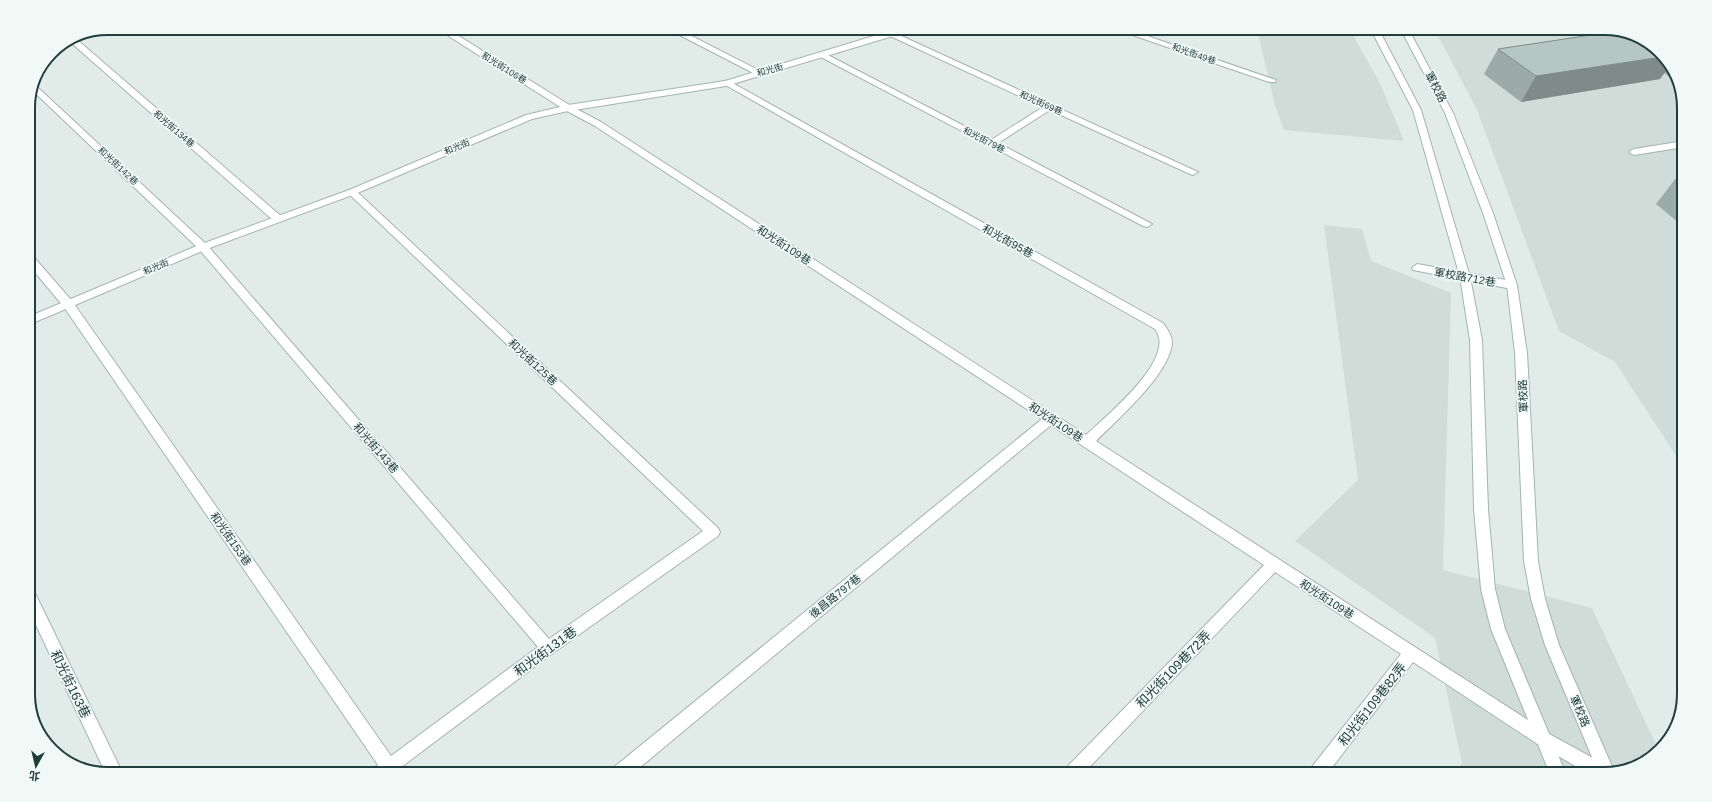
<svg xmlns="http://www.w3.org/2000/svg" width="1712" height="802" font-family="Arial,'Noto Sans TC',sans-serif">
<rect width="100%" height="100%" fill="#e1ece9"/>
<g fill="#cfdcd8">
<path d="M1246 28H1349L1380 83 1404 141 1284 130 1275 105 1258 34Z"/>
<path d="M1434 28H1604L1635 34 1670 63 1684 103V468L1615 362 1559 331 1477 110Z"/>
<path d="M1324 225 1362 229 1371 261 1451 293 1443 570 1592 608 1658 749 1649 760 1604 774H1455L1462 763 1435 638 1295 541 1358 480Z"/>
</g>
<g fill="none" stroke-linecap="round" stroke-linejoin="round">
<defs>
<g id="service">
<path d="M436 28H446L571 106 601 122 1086 435C1106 416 1178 358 1155 329L722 83 723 81H729L1163 323C1167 329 1172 335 1172 342 1171 373 1117 420 1096 441L1548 733 1550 738 1548 743 1542 746 1536 743 1413 662 1327 774H1309L1311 768 1401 654 1275 572 1083 774H1064L1066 768 1264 565 1051 425 632 774H611L613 768 1042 419 595 126 565 110Z"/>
<path d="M666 28H676L764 73 760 76 757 75Z"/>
<path d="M873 28H884L1198 172 1193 175 1190 174 1050 110 998 143 1152 224 1147 227 1143 226 817 55 818 53H824L991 140 1043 107Z"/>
<path d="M1112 28H1124L1276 80 1275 82H1269Z"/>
<path d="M74 37 282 217 283 219 282 221H274L68 40Z"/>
<path d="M33 83 207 245 549 639 703 531 349 194 347 192 349 190H355L718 528 720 532 718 536 553 653 400 768 402 774H371L373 768 378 765 64 307 28 264V254L32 255 72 301 391 756 538 647 199 249 31 89Z"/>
<path d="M1684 141V147L1634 155 1629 152 1634 149Z"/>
<path d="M1417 264 1512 281 1517 285 1512 289 1413 270 1412 268Z"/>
<path d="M28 587 33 589 123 774H106L28 608Z"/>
</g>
<g id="minor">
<path d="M896 28H906L893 36 726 86 568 111 532 119 355 194 207 249 28 325V317L199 245 349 190 526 115 568 105 725 81 887 32Z"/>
<path d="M1542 730 1611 768 1612 772 1604 774H1589L1536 743 1534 738 1536 733Z"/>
</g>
<g id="tertiary">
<path d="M1370 28H1378L1421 110 1470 277 1482 340 1488 509 1495 589 1505 629 1566 774H1550L1491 629 1481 589 1474 509 1470 340 1460 277 1413 110Z"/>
<path d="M1400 28H1408L1453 113 1493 213 1517 285 1527 353 1538 561 1545 599 1559 645 1614 771 1599 774 1545 645 1531 599 1524 561 1515 353 1507 285 1483 213 1445 113Z"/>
</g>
</defs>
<use href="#service" stroke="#a3b4b1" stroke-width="2"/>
<use href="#minor" stroke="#a3b4b1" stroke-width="2"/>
<use href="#tertiary" stroke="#a3b4b1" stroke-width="2"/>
<use href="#service" fill="#fff" fill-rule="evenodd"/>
<use href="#minor" fill="#fff" fill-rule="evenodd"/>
<use href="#tertiary" fill="#fff" fill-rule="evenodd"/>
</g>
<g fill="#9daba8">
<path d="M1498 49 1670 63 1676 82 1664 73 1660 79 1521 102 1484 74Z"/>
<path d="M1684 177V227L1656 204 1676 178Z"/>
</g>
<path fill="#7f8b88" d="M1662 57 1671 64 1660 79 1521 102 1536 76Z"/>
<g fill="#b6c7c3" stroke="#7f8b88">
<path d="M1618 31 1635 34 1662 57 1536 76 1498 49Z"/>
<path d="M1684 177V184L1676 178Z"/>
</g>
<g text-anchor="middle" stroke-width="3.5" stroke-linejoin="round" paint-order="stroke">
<g font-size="9" fill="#203e3b" stroke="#f1f9f6">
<text transform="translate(1194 54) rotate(19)" y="3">和光街49巷</text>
<text transform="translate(504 68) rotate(32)" y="3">和光街106巷</text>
<text transform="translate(770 70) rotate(-16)" y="3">和光街</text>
<text transform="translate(1041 103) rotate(24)" y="3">和光街69巷</text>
<text transform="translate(174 129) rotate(41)" y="3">和光街134巷</text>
<text transform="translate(984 140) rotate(27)" y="3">和光街79巷</text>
<text transform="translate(457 147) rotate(-23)" y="3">和光街</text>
<text transform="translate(118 166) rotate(43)" y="3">和光街142巷</text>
<text transform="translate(156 267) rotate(-23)" y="3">和光街</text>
</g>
<g font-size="11" fill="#203e3b" stroke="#f1f9f6">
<text transform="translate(1436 87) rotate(62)" y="4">軍校路</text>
<text transform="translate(1008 241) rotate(29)" y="4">和光街95巷</text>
<text transform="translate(784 245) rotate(33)" y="4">和光街109巷</text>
<text transform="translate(1465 277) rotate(10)" y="4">軍校路712巷</text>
<text transform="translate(533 362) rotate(43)" y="4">和光街125巷</text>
<text transform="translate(1523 396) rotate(-93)" y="4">軍校路</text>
<text transform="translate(1056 422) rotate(33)" y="4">和光街109巷</text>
<text transform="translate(376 448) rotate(49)" y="4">和光街143巷</text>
<text transform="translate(231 539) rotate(55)" y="4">和光街153巷</text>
<text transform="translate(835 596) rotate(-39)" y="4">後昌路797巷</text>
<text transform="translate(1327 599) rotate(33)" y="4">和光街109巷</text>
<text transform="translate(1580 711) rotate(67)" y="4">軍校路</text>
</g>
<g font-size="13" fill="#203e3b" stroke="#f1f9f6">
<text transform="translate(545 651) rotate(-36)" y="5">和光街131巷</text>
<text transform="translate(1173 669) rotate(-46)" y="5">和光街109巷72弄</text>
<text transform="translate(71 684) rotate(64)" y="5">和光街163巷</text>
<text transform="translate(1372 704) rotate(-52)" y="5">和光街109巷82弄</text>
</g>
</g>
<path d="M0 0H1712V802H0ZM108 35H1604A73 73 0 0 1 1677 108V694A73 73 0 0 1 1604 767H108A73 73 0 0 1 35 694V108A73 73 0 0 1 108 35Z" fill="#f1f9f6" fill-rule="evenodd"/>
<path fill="none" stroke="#203e3b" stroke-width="2" d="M108 35H1604A73 73 0 0 1 1677 108V694A73 73 0 0 1 1604 767H108A73 73 0 0 1 35 694V108A73 73 0 0 1 108 35Z"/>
<g transform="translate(36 766) rotate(188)" stroke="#f1f9f6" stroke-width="3" paint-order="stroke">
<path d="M0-3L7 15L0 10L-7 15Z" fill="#203e3b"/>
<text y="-6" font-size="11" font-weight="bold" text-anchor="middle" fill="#203e3b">北</text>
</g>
</svg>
